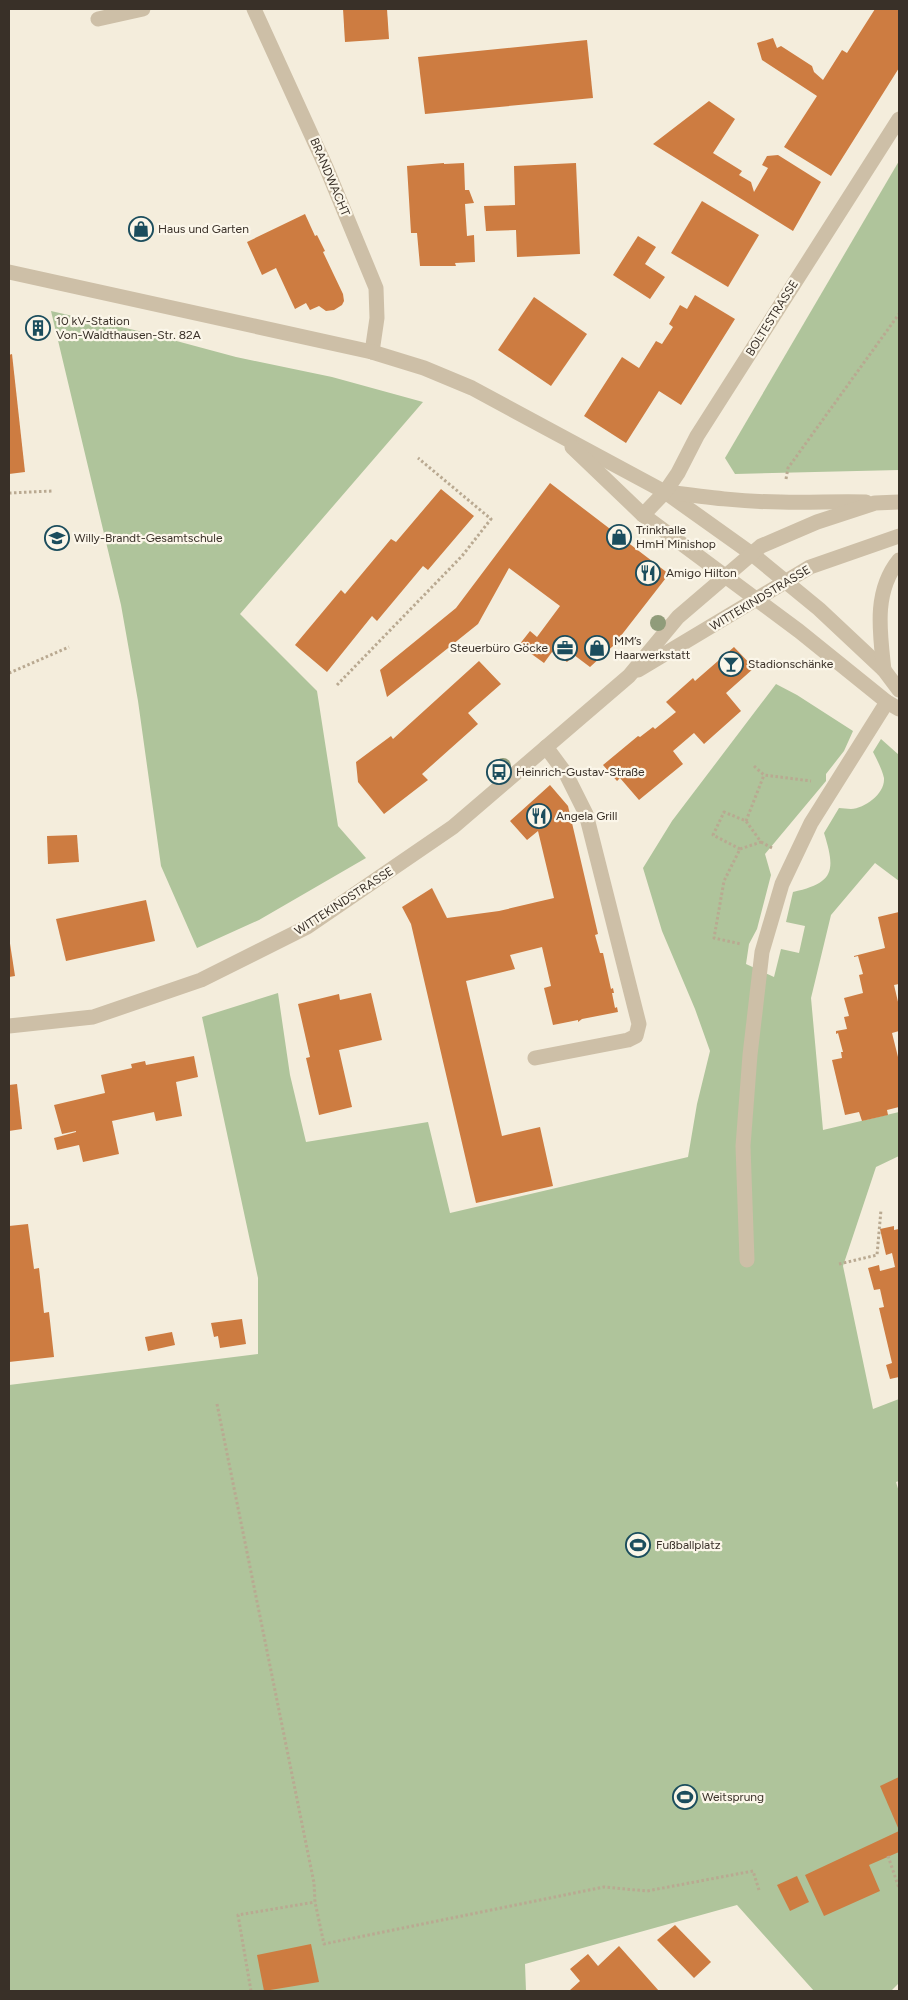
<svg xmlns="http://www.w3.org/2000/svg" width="908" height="2000" font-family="Figtree,sans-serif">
<rect width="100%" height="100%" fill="#f4eddc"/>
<g fill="#afc49b">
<path d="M899 161V470L735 474 725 458Z"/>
<path d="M51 311 143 332 236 357 332 377 423 402 240 614 317 691 338 826 366 858 259 920 197 948 161 866 138 701 121 605Z"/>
<path d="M776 684 797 695 853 731 844 751 826 774V781L765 854 771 875 757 929 749 944 746 964 774 977 781 949 799 953 805 926 786 922 793 892C834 883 836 871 824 833L839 808C843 808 847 809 851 809 865 808 885 794 884 778 882 769 877 760 873 752L881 739 899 755V881L875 863 831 915 811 998 823 1130 899 1112V1156L876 1167 843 1266 873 1409 899 1399V1481L896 1482 899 1492V1983L891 1991H814L737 1905 525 1964 526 1991H9V1385L258 1354V1278L202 1017 278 993 290 1075 306 1142 428 1122 450 1213 688 1157 697 1104 710 1051 695 1009 662 931 643 868 672 821Z"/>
</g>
<g fill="#cd7c41">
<path d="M343 9H387L389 39 345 42Z"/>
<path d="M875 9H899V68L831 176 784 147 817 96 762 60 757 43 773 38 777 48 781 46 812 66 814 72 823 80 842 50 847 53Z"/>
<path d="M587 40 593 98 425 114 418 57Z"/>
<path d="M709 101 735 119 713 153 742 171 739 175 751 182 754 192 768 168 762 165 767 156 778 155 821 182 793 231 653 144Z"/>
<path d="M444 163V164L464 163 465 190H469L474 203 465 204 467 236 474 235 475 262 455 263 456 266H420L417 233H411L407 166Z"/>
<path d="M576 163 580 254 517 257 516 230 486 231 484 206 515 205 514 166Z"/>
<path d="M702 201 759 235 728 287 671 253Z"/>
<path d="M305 214 315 236 317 235 325 251 323 252 343 294 344 301 342 305 334 310 326 311 319 306 310 310 306 303 295 309 276 268 262 275 247 242Z"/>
<path d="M638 236 656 247 645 264 665 277 650 299 613 275Z"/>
<path d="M695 295 735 319 681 405 659 391 626 443 584 416 622 357 639 368 656 341 662 344 673 327 669 324 680 305 687 309Z"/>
<path d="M534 297 587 334 551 386 498 350Z"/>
<path d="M34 321H41L43 335 36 336Z"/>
<path d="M12 354 25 472 9 474V355Z"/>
<path d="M550 483 669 574 613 646 590 667 574 655 567 662 552 652 544 663 519 645 530 631 537 637 560 606 509 568 478 624 387 697 380 670 456 608Z"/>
<path d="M441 489 474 516 428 570 423 566 377 621 372 616 327 672 295 645 341 590 345 594 391 539 396 542Z"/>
<path d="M734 647 754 668 726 693 741 711 704 744 694 733 673 751 683 764 639 800 620 778 617 781 603 765 638 736 640 737 653 727 655 729 676 712 666 702 693 678 695 681Z"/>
<path d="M479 661 501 684 468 713 478 724 422 774 428 780 384 814 358 782 356 762 391 736 393 739Z"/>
<path d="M550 785 568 806 598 934 595 935 600 953H603L611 989 613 988 614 993H612L615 1008 617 1007 618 1012 582 1019 578 1022V1020L553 1025 544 988 551 986 542 947 510 955 515 969 466 981 502 1136 540 1127 553 1186 476 1203 411 924 402 907 432 888 447 918 499 911 554 898 538 831 527 840 510 821Z"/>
<path d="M77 835 79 862 48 864 47 836Z"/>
<path d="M146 900 155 941 66 961 56 919Z"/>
<path d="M899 912V984L894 985 899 1006V1031L892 1033 899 1061V1107L887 1110 888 1115 862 1121 859 1112 845 1115 832 1060 842 1058 841 1052H843L838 1033 836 1034V1031L847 1029 844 1017 849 1016 844 998 863 993 859 975 863 974 858 956 854 957V956L885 948 878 917Z"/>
<path d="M9 937 15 976 9 977Z"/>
<path d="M371 993 382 1040 339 1050 352 1107 319 1115 306 1058 310 1057 298 1004 339 994 340 1000Z"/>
<path d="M194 1056 198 1077 176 1082 182 1116 156 1121 154 1112 112 1121 119 1154 83 1162 79 1145 57 1150 54 1138 76 1132V1131L62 1134 54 1105 105 1093 101 1075 132 1068 131 1064 145 1061 146 1065Z"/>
<path d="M17 1084 22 1129 9 1131V1085Z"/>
<path d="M28 1224 34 1269 39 1268 44 1313 49 1312 54 1357 9 1362V1226Z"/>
<path d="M894 1226V1230L899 1229V1377L890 1379 886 1365 892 1363 879 1308 884 1307 880 1289 874 1290 868 1268 879 1265 880 1271 895 1267 892 1253 886 1255 880 1229Z"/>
<path d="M242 1319 246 1344 220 1348 218 1336 214 1337 211 1323Z"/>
<path d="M172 1332 175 1345 148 1351 145 1337Z"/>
<path d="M899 1777V1830L880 1786Z"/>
<path d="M899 1831V1852L869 1865 880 1891 824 1916 805 1875Z"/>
<path d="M797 1876 809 1902 790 1911 777 1885Z"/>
<path d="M675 1925 711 1962 694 1978 657 1940Z"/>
<path d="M311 1944 319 1982 264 1991 257 1955Z"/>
<path d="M619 1946 659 1991H569L580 1981 570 1969 588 1954 598 1966Z"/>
</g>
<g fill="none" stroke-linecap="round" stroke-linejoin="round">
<g stroke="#b9a991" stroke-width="3" stroke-dasharray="2.5 2.5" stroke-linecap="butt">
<path d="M786 479 788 468 899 314"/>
<path d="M9 493 52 491"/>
<path d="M9 673 69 647"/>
<path d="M337 685 462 556 491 519 418 458"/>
<path d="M754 766 764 775 811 781"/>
<path d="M746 821 764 775"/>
<path d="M761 842 774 849"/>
<path d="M740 849 713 835 724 812 746 821 761 842 740 849 724 881 714 938 741 944"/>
<path d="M839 1264 877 1255 881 1210"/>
<path d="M217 1404 314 1883 315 1902 324 1944 604 1887 647 1891 753 1871 759 1890"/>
<path d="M888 1856 899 1888"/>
<path d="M251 1991 238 1915 315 1902"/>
</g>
<g stroke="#cdbfa7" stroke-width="15">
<path d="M254 9 326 167 376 288 377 318 372 352"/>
<path d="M98 19 143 9"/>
<path d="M9 272 372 352 424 368 472 388 665 492 752 554 819 609 884 670 899 690"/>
<path d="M572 447 643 515 799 631 887 702 899 709"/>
<path d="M667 492C705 497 743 502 781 502 809 503 837 501 866 502"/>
<path d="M643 515 665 492 678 473 697 436 899 119"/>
<path d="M638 670 810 567 899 536"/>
<path d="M884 670C880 633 873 592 899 560"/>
<path d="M9 1026 93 1017 201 980 307 927 453 827 629 676 678 617 761 546 817 522 875 503 899 502"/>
<path d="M535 1058 628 1040 636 1036 639 1024 586 814 566 774 546 747"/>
<path d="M747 1260 743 1146 750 1055 762 952 782 884 811 823 887 702"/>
</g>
</g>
<g fill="#909c7a">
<circle cx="658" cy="623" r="8"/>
<circle cx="503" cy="766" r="8"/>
</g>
<defs>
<symbol id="shop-ring" viewBox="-11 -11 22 22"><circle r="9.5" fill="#fbf6e9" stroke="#1b4d5d" stroke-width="1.5"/><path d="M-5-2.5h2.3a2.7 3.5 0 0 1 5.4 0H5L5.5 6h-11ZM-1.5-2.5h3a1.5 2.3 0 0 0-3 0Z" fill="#1b4d5d"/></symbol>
<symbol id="building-ring" viewBox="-11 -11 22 22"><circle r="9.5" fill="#fbf6e9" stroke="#1b4d5d" stroke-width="1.5"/><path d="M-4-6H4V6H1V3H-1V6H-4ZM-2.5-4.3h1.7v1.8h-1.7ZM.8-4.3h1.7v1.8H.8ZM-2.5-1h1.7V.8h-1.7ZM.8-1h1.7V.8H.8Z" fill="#1b4d5d"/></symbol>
<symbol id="school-ring" viewBox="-11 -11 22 22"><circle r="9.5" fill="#fbf6e9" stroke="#1b4d5d" stroke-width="1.5"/><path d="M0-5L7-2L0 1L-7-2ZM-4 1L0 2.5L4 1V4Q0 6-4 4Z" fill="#1b4d5d"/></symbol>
<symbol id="restaurant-ring" viewBox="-11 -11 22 22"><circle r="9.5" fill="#fbf6e9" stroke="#1b4d5d" stroke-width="1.5"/><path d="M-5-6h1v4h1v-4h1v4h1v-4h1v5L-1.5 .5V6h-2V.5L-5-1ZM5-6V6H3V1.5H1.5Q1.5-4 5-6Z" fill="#1b4d5d"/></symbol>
<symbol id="office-ring" viewBox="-11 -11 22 22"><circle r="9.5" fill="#fbf6e9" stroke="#1b4d5d" stroke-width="1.5"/><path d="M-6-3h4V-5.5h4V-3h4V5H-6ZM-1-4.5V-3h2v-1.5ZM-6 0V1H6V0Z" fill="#1b4d5d"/></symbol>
<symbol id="bar-ring" viewBox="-11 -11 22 22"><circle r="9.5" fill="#fbf6e9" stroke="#1b4d5d" stroke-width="1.5"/><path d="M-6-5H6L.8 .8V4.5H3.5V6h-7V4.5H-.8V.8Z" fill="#1b4d5d"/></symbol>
<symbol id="bus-ring" viewBox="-11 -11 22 22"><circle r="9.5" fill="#fbf6e9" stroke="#1b4d5d" stroke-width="1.5"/><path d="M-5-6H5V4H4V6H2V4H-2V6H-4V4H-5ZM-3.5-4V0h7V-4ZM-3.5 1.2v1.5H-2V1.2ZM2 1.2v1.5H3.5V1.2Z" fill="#1b4d5d"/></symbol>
<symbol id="stadium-ring" viewBox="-11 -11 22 22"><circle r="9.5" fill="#fbf6e9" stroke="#1b4d5d" stroke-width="1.5"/><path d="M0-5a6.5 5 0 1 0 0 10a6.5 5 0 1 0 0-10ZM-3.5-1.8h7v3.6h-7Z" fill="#1b4d5d"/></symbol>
</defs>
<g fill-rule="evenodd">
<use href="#shop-ring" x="127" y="215" width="28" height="28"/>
<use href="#building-ring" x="24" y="314" width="28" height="28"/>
<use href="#shop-ring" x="605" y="523" width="28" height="28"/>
<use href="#school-ring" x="43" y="524" width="28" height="28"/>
<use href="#restaurant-ring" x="634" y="559" width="28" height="28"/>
<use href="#office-ring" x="551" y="634" width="28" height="28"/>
<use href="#shop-ring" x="583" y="634" width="28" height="28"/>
<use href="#bar-ring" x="717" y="650" width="28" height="28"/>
<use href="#bus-ring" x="485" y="758" width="28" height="28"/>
<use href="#restaurant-ring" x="525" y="802" width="28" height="28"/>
<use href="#stadium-ring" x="624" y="1531" width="28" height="28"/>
<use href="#stadium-ring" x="671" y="1783" width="28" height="28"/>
</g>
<g text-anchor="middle" stroke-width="4.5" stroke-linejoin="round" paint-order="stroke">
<g font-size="12" fill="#393028" stroke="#fbf6e9">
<text transform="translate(330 177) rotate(67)" y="4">BRANDWACHT</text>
<text transform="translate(772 318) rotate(-58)" y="4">BOLTESTRASSE</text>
<text transform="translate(760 598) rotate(-31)" y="4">WITTEKINDSTRASSE</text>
<text transform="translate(344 901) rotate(-33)" y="4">WITTEKINDSTRASSE</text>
</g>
<g font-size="12" fill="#393028" stroke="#fbf6e9" text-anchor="start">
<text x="158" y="233">Haus und Garten</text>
<text x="56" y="325">10 kV-Station<tspan x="56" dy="14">Von-Waldthausen-Str. 82A</tspan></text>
<text x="636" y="534">Trinkhalle<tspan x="636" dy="14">HmH Minishop</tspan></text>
<text x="74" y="542">Willy-Brandt-Gesamtschule</text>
<text x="666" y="577">Amigo Hilton</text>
<text x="614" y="645">MM’s<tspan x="614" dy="14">Haarwerkstatt</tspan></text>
<text x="548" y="652" text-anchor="end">Steuerbüro Göcke</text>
<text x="748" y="668">Stadionschänke</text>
<text x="516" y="776">Heinrich-Gustav-Straße</text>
<text x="556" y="820">Angela Grill</text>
<text x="656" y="1549">Fußballplatz</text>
<text x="702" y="1801">Weitsprung</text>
</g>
</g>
<rect width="908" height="2000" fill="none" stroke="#393028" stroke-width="20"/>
</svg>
